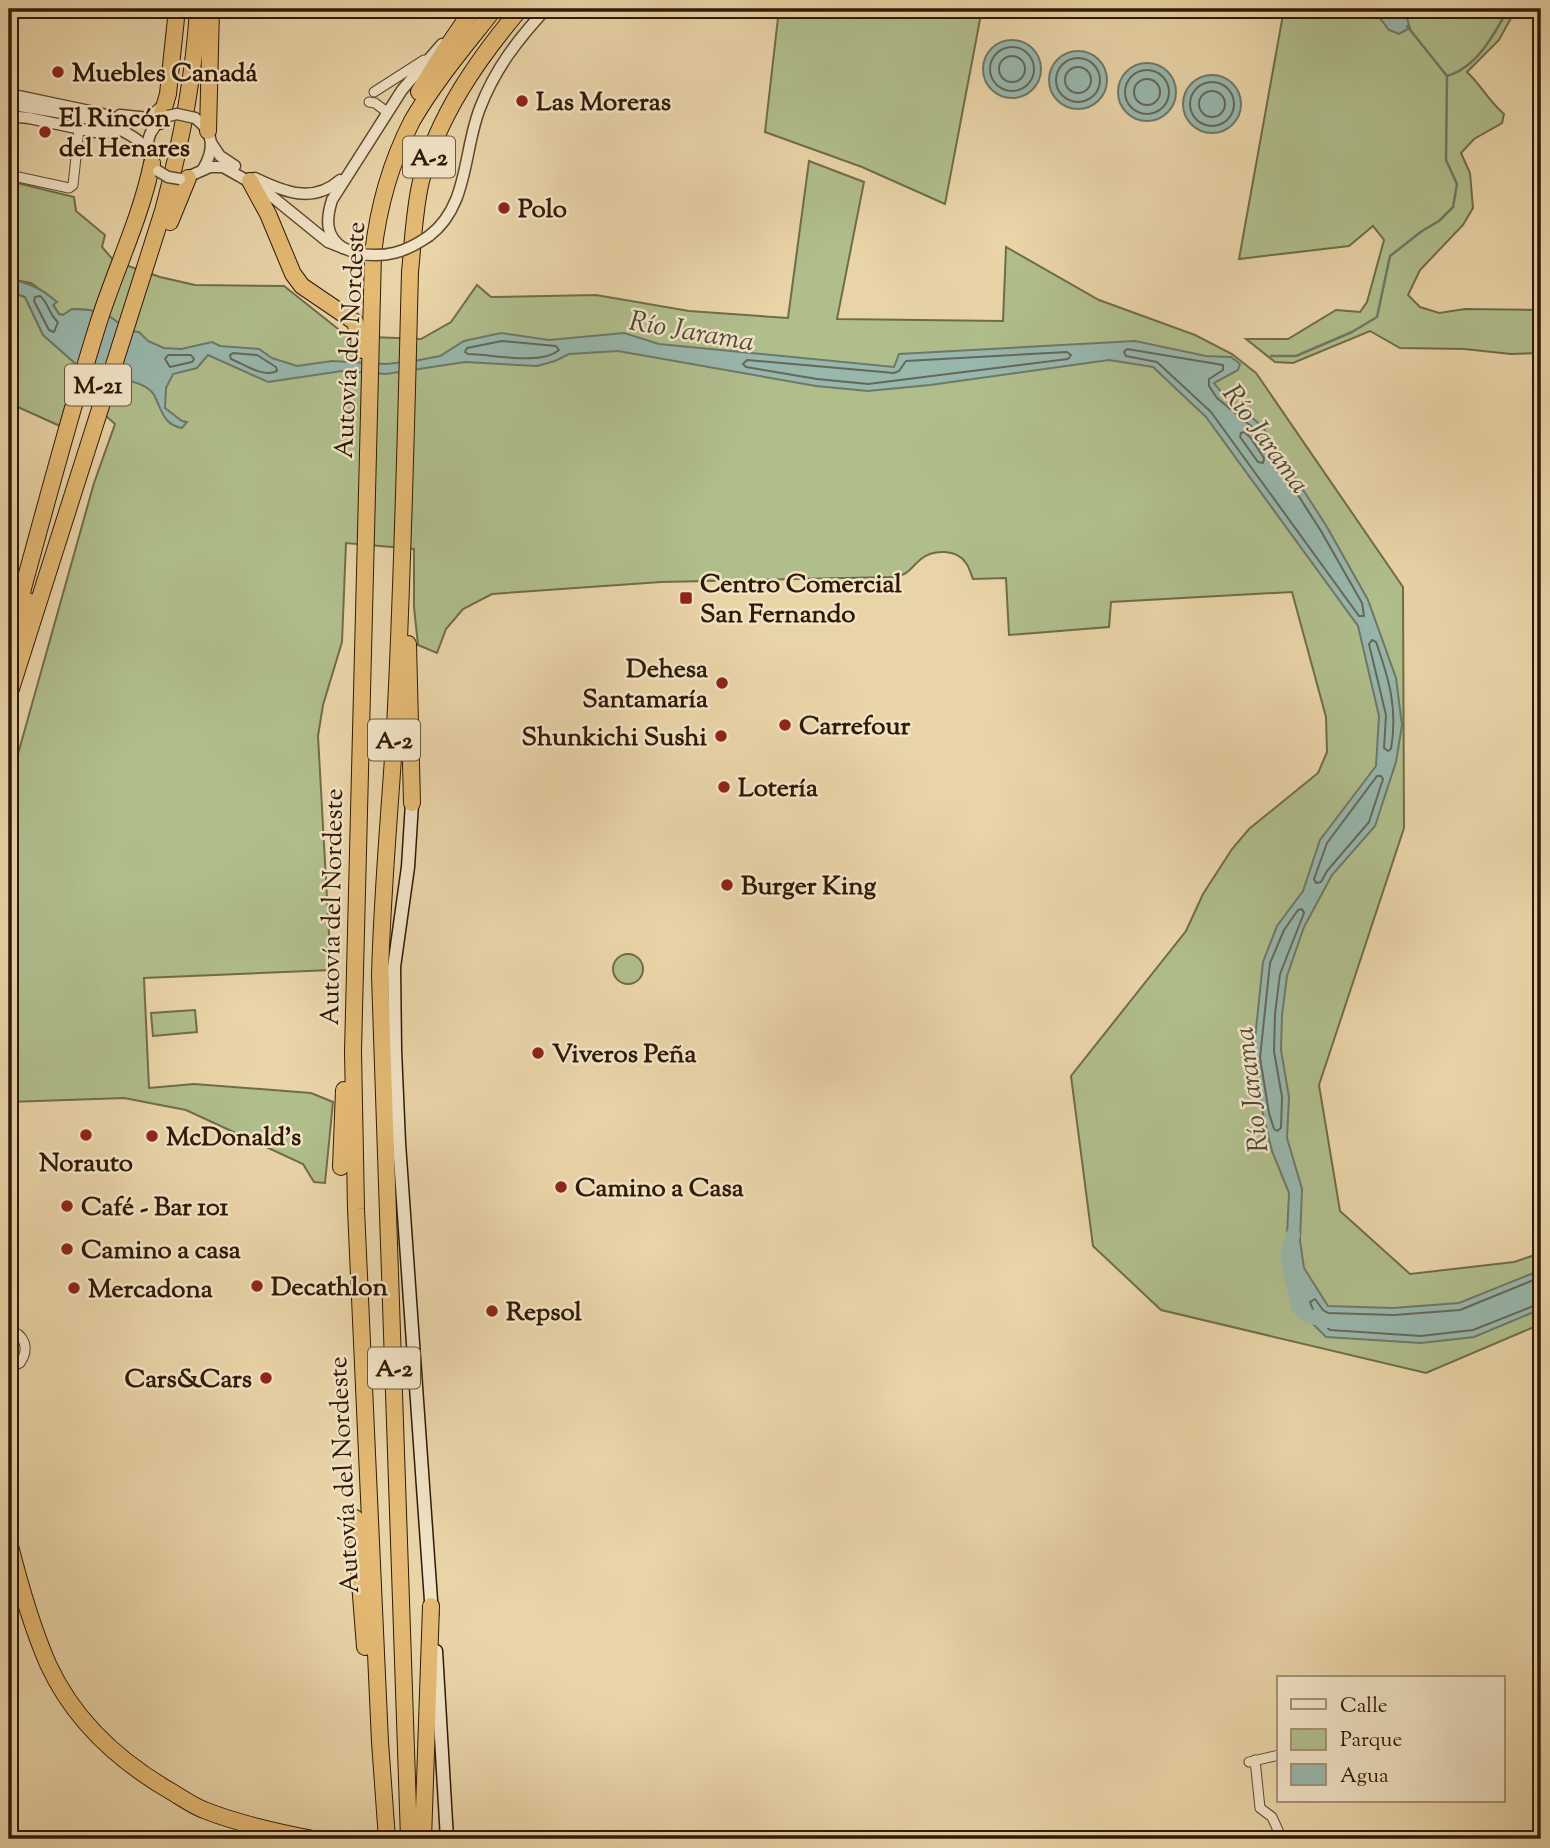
<svg xmlns="http://www.w3.org/2000/svg" width="1550" height="1848" font-family="'Sorts Mill Goudy',serif">
<rect width="100%" height="100%" fill="#e9d4a8"/>
<filter id="stains"><feTurbulence type="fractalNoise" baseFrequency=".00286" numOctaves="4"/><feColorMatrix values="0 0 0 0 .2 0 0 0 0 .09 0 0 0 0 .02 0 0 0 .5 -.17"/></filter>
<radialGradient id="worn" r=".72"><stop offset=".6" stop-color="#630" stop-opacity="0"/><stop offset="1" stop-color="#630" stop-opacity=".3"/></radialGradient>
<g fill="#b0be8c" stroke="#706c48" stroke-width="2">
<path d="M779 9H982L945 204 862 167 765 132Z"/>
<path d="M1284 9H1516L1499 40 1467 72C1481 85 1489 101 1504 114L1502 123 1474 139 1461 153 1470 173 1473 208 1463 225 1420 270 1408 295 1420 307 1439 313 1465 309 1541 310V353L1511 354 1464 349 1400 348 1370 331 1293 363 1275 362 1246 339H1288L1336 310 1360 312 1367 302 1384 240 1373 226 1349 246 1239 259Z"/>
<path d="M809 161 864 182 837 319 1003 321 1006 247 1099 300 1195 335 1232 354 1256 373 1403 587 1404 828 1319 1085 1340 1211 1410 1274 1514 1262 1541 1253V1324L1426 1373 1161 1310 1093 1246 1071 1076 1186 931 1203 894 1232 849 1249 829 1318 773 1327 752 1326 717 1292 592 1111 602 1109 627 1009 635 1006 578 973 579C971 574 969 567 966 563 957 549 933 549 921 559 909 569 909 575 894 577L661 582 492 594 463 609 446 629 437 653 418 645 414 607V549L346 543 342 642 323 705 318 736 331 970 144 978 149 1088 194 1084 311 1093 333 1102 325 1183 314 1182 303 1164 186 1110 124 1098 9 1102V786L94 483 115 424 89 401 69 392 60 426 9 403V291L25 297 43 335 85 372 107 348 90 310 72 309 63 315 59 314 53 304 56 302 31 283 9 279V181L74 197 76 211 105 235 102 247 114 261 160 277 195 285 284 286 347 336 421 339 451 322 477 285 491 297 596 295 689 311 788 318Z"/>
<circle cx="628" cy="969" r="15"/>
<path d="M195 1010 197 1032 153 1036 151 1013Z"/>
</g>
<g fill="#98b7ad" stroke="#6e7869" stroke-width="2">
<path d="M1373 9H1404L1410 28 1399 34 1389 30Z"/>
<circle cx="1012" cy="69" r="29"/>
<circle cx="1078" cy="80" r="29"/>
<circle cx="1147" cy="92" r="29"/>
<circle cx="1212" cy="104" r="29"/>
<path d="M9 279C29 283 41 288 57 302L53 305 59 314 63 315 72 309 90 310 109 316 130 331 139 332 148 341 164 348 181 349 212 342 220 346 259 349 272 358 297 366 332 361 386 364 414 361 440 356 464 341 501 333 549 340 624 333 659 344 894 367 899 354 1135 341 1206 356 1231 357 1240 364 1238 370 1214 383 1222 393 1262 426 1327 527 1368 600 1396 678 1402 725 1396 762 1375 826 1332 875 1304 927 1287 976 1282 1015 1281 1050 1289 1097 1287 1138 1302 1189 1300 1241 1304 1268 1328 1306 1393 1308 1459 1303 1541 1270V1309L1474 1337 1421 1343 1326 1337 1310 1321 1291 1277 1287 1235 1289 1193 1272 1151 1263 1114 1253 1058 1263 962 1277 926 1303 891 1320 840 1376 766 1379 716 1358 626 1206 417 1153 367 1109 360 930 385 868 391 816 386 618 351 569 354 555 361 537 366 465 362 386 374 342 371 268 382 208 355 197 368 173 374 166 388 165 408 182 421 187 422 182 428C164 425 162 411 155 397 151 387 135 382 126 380L116 390H107L94 386 85 372 43 335 25 297 9 291Z"/>
</g>
<g fill="none" stroke-linecap="round" stroke-linejoin="round">
<g stroke="#646858" stroke-width="2">
<circle cx="1012" cy="69" r="22"/>
<circle cx="1012" cy="69" r="13"/>
<circle cx="1078" cy="80" r="22"/>
<circle cx="1078" cy="80" r="13"/>
<circle cx="1147" cy="92" r="22"/>
<circle cx="1147" cy="92" r="13"/>
<circle cx="1212" cy="104" r="22"/>
<circle cx="1212" cy="104" r="13"/>
<path d="M40 296C49 303 49 315 58 322L54 332 49 330 34 301 35 297Z"/>
<path d="M502 341 556 346 559 350C541 366 492 354 468 354L465 352 467 348Z"/>
<path d="M1127 349 1223 365V370L1209 379V386L1217 398 1257 431 1321 531 1362 603 1364 616H1359L1211 412 1157 362 1126 356 1124 352Z"/>
<path d="M1067 352 1071 355 1068 359 868 384 817 379 746 367 743 364 747 360 894 373 899 371 906 361Z"/>
<path d="M233 353 257 355 276 367 277 371C264 378 245 365 231 359L230 355Z"/>
<path d="M168 355H191L194 359 192 362 170 367 165 359Z"/>
<path d="M1241 433 1244 432 1250 437 1264 458 1263 463 1258 462 1240 437Z"/>
<path d="M1372 640 1376 642C1389 679 1398 709 1391 749L1388 751 1384 748 1386 715 1369 644Z"/>
<path d="M1377 776H1381L1383 779 1369 822 1327 871 1321 882 1316 883 1314 879 1327 843Z"/>
<path d="M1298 910 1302 909 1304 913 1280 974 1275 1014 1274 1051 1282 1097 1281 1128 1277 1131 1274 1129 1269 1113 1260 1058 1270 963 1284 930Z"/>
<path d="M1541 1277 1460 1310 1394 1315 1328 1313 1323 1310 1315 1299 1310 1302 1316 1317 1330 1330 1421 1336 1473 1330 1541 1303"/>
</g>
<g stroke="#6e7869" stroke-width="2.5">
<path d="M1447 76C1477 67 1494 35 1508 9"/>
<path d="M1271 356H1296L1352 332 1377 317 1390 256 1422 231 1439 221 1453 207 1457 184 1446 160 1447 76 1407 26"/>
</g>
<path stroke="#98b7ad" stroke-width="14" d="M1293 1235 1287 1256 1298 1307 1306 1315 1326 1321"/>
<defs>
<g id="minor">
<path d="M374 92 424 60"/>
<path d="M369 102 375 103 387 112"/>
<path d="M9 175 69 188 73 185 79 129"/>
<path d="M9 1330C25 1334 30 1349 20 1363L9 1368"/>
<path d="M1255 1760 1260 1808 1272 1817 1282 1839"/>
<path d="M1249 1762 1279 1755"/>
</g>
<g id="tertiary">
<path d="M9 94 99 113 127 122"/>
<path d="M9 104C48 112 120 117 147 149"/>
<path d="M120 115 149 118 162 106"/>
<path d="M9 116 29 118 95 132H116"/>
<path d="M195 118C214 132 215 149 203 169"/>
<path d="M212 144 220 156 235 166"/>
<path d="M156 169C142 151 146 128 166 118"/>
<path d="M255 178C284 192 313 204 340 180"/>
<path d="M183 179 210 167H223L264 190 328 242 356 253"/>
<path d="M429 236C469 206 463 151 480 108 495 69 518 39 546 9"/>
<path d="M343 248C325 236 326 219 332 200L402 90 442 44"/>
</g>
<g id="secondary">
<path d="M412 803 408 867 394 967 395 1050 399 1143 432 1615"/>
<path d="M436 1651 447 1839"/>
</g>
<g id="motorway">
<path d="M419 92 445 50 473 9"/>
<path d="M160 121 168 94 177 9"/>
<path d="M208 131 211 9"/>
<path d="M250 181 268 214 293 274 302 286 355 322 362 350"/>
<path d="M170 222 188 178"/>
<path d="M17 610C44 513 69 416 99 321 116 268 141 217 152 163"/>
<path d="M408 644 412 803"/>
<path d="M9 656 28 601"/>
<path d="M9 695 163 211C181 144 194 78 198 9"/>
<path d="M341 1167 344 1090"/>
<path d="M355 1518 365 1647"/>
<path d="M9 1542C19 1582 31 1625 48 1664 74 1721 118 1761 172 1792 182 1798 193 1806 204 1810 239 1824 276 1832 313 1839"/>
<path d="M9 1839H218"/>
<path d="M387 1839 380 1742 356 1209 353 1051 373 254C378 209 391 162 412 121 435 81 466 45 494 9"/>
<path d="M409 1839 380 976C382 893 390 810 395 727 403 576 406 424 410 272 413 242 414 211 421 181 438 116 477 60 520 9"/>
<path d="M423 1839 431 1606"/>
</g>
</defs>
<use href="#minor" stroke="#5e482d" stroke-width="11"/>
<use href="#tertiary" stroke="#5e482d" stroke-width="13"/>
<use href="#secondary" stroke="#301904" stroke-width="15"/>
<use href="#motorway" stroke="#301904" stroke-width="18"/>
<use href="#minor" stroke="#f1e3c6" stroke-width="9"/>
<use href="#tertiary" stroke="#f1e3c6" stroke-width="10"/>
<use href="#secondary" stroke="#f1e3c6" stroke-width="12"/>
<use href="#motorway" stroke="#e4ba74" stroke-width="16"/>
<defs>
<g id="tertiary-bridge">
<path d="M168 116 177 114 195 118"/>
<path d="M158 171 168 177 180 179"/>
<path d="M356 253C385 259 406 252 429 236"/>
</g>
</defs>
<use href="#tertiary-bridge" stroke="#5e482d" stroke-width="13" stroke-linecap="butt"/>
<use href="#tertiary-bridge" stroke="#f1e3c6" stroke-width="10"/>
</g>
<g fill="#8f2418" stroke="#f1e3c6" stroke-width="2.5">
<circle cx="58" cy="72" r="7"/>
<circle cx="522" cy="101" r="7"/>
<circle cx="45" cy="132" r="7"/>
<circle cx="504" cy="208" r="7"/>
<rect x="679" y="591" width="14" height="14" rx="3.5"/>
<circle cx="722" cy="683" r="7"/>
<circle cx="785" cy="725" r="7"/>
<circle cx="721" cy="736" r="7"/>
<circle cx="724" cy="787" r="7"/>
<circle cx="727" cy="885" r="7"/>
<circle cx="538" cy="1053" r="7"/>
<circle cx="86" cy="1135" r="7"/>
<circle cx="152" cy="1136" r="7"/>
<circle cx="561" cy="1187" r="7"/>
<circle cx="67" cy="1206" r="7"/>
<circle cx="67" cy="1249" r="7"/>
<circle cx="257" cy="1286" r="7"/>
<circle cx="74" cy="1288" r="7"/>
<circle cx="492" cy="1311" r="7"/>
<circle cx="266" cy="1378" r="7"/>
</g>
<g text-anchor="middle" stroke-width="5" stroke-linejoin="round" paint-order="stroke">
<g fill="#f1e3c6" stroke="#6a563e" stroke-width="2">
<rect x="403" y="136.5" width="52" height="41" rx="5"/>
<rect x="65" y="364.5" width="66" height="41" rx="5"/>
<rect x="368" y="719.5" width="52" height="41" rx="5"/>
<rect x="368" y="1347.5" width="52" height="41" rx="5"/>
</g>
<g font-size="24" font-weight="bold" fill="#301904">
<text x="429" y="165">A-2</text>
<text x="98" y="393">M-21</text>
<text x="394" y="748">A-2</text>
<text x="394" y="1376">A-2</text>
</g>
<g font-size="26" font-weight="bold" fill="#301904" stroke="#f1e3c6" text-anchor="start">
<text x="72" y="81">Muebles Canadá</text>
<text x="536" y="110">Las Moreras</text>
<text x="59" y="126">El Rincón<tspan x="59" dy="30">del Henares</tspan></text>
<text x="518" y="217">Polo</text>
<text x="700" y="592">Centro Comercial<tspan x="700" dy="30">San Fernando</tspan></text>
<text x="708" y="677" text-anchor="end">Dehesa<tspan x="708" dy="30">Santamaría</tspan></text>
<text x="799" y="734">Carrefour</text>
<text x="707" y="745" text-anchor="end">Shunkichi Sushi</text>
<text x="738" y="796">Lotería</text>
<text x="741" y="894">Burger King</text>
<text x="552" y="1062">Viveros Peña</text>
<text x="166" y="1145">McDonald's</text>
<text x="86" y="1171" text-anchor="middle">Norauto</text>
<text x="575" y="1196">Camino a Casa</text>
<text x="81" y="1215">Café - Bar 101</text>
<text x="81" y="1258">Camino a casa</text>
<text x="271" y="1295">Decathlon</text>
<text x="88" y="1297">Mercadona</text>
<text x="506" y="1320">Repsol</text>
<text x="252" y="1387" text-anchor="end">Cars&amp;Cars</text>
</g>
<g font-size="26" fill="#301904" stroke="#f1e3c6">
<text transform="translate(349 340) rotate(-87)" y="9">Autovía del Nordeste</text>
<text transform="translate(331 907) rotate(-89)" y="9">Autovía del Nordeste</text>
<text transform="translate(343 1475) rotate(-93)" y="9">Autovía del Nordeste</text>
</g>
<g font-size="28" font-style="italic" fill="#4f4837" stroke="#f1e3c6">
<text transform="translate(692 330) rotate(10)" y="10">Río Jarama</text>
<text transform="translate(1267 438) rotate(54)" y="10">Río Jarama</text>
<text transform="translate(1250 1090) rotate(-97)" y="10">Río Jarama</text>
</g>
</g>
<rect width="1550" height="1848" fill="none" stroke="#e9d4a8" stroke-width="35"/>
<rect x="10" y="10" width="1529" height="1827" fill="none" stroke="#301904" stroke-width="3.5"/>
<rect x="18" y="18" width="1515" height="1813" fill="none" stroke="#301904" stroke-width="2"/>
<rect x="1277" y="1676" width="228" height="126" fill="#f1e3c6" stroke="#a49278" stroke-width="2"/>
<rect x="1291" y="1699" width="35" height="10" fill="#f1e3c6" stroke="#a49278" stroke-width="2"/>
<text x="1340" y="1712" font-size="21" fill="#301904">Calle</text>
<rect x="1291" y="1729" width="35" height="21" fill="#b0be8c" stroke="#a49278" stroke-width="2"/>
<text x="1340" y="1746" font-size="21" fill="#301904">Parque</text>
<rect x="1291" y="1764" width="35" height="21" fill="#98b7ad" stroke="#a49278" stroke-width="2"/>
<text x="1340" y="1782" font-size="21" fill="#301904">Agua</text>
<rect width="100%" height="100%" filter="url(#stains)"/>
<rect width="100%" height="100%" fill="url(#worn)"/>
</svg>
